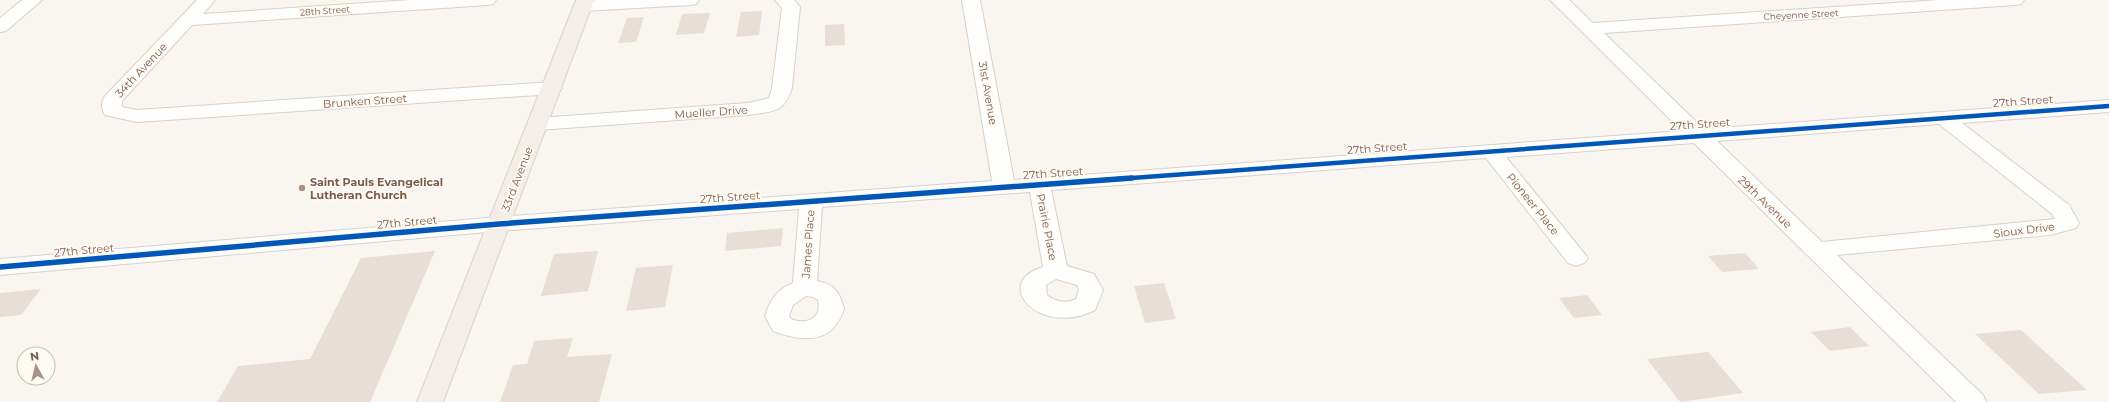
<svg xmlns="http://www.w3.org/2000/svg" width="2109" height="402" font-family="Montserrat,sans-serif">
<rect width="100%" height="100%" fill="#f9f5f0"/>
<g fill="#e6ded7">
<path d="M762 11 759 35 736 37 741 12Z"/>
<path d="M710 13 704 33 676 35 682 14Z"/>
<path d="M644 17 636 42 618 43 627 18Z"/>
<path d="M844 24 845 45 825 46V25Z"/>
<path d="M783 228 781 246 725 251 727 233Z"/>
<path d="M435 251 370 402H217L238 366 310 359 361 258Z"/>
<path d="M598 251 588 291 541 296 554 254Z"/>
<path d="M1745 253 1759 269 1722 272 1708 256Z"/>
<path d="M673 265 665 307 626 311 636 268Z"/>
<path d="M1164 283 1176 319 1145 323 1134 286Z"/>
<path d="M41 289 21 315 0 317V293Z"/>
<path d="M1587 295 1602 315 1574 318 1559 298Z"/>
<path d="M1850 327 1869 346 1830 351 1811 332Z"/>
<path d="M2021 330 2087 390 2039 394 1975 334Z"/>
<path d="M573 338 567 357 612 354 599 402H500L513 365 527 364 534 341Z"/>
<path d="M1708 352 1743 393 1680 402 1647 359Z"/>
</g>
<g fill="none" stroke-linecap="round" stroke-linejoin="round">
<defs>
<g id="minor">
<path d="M22 0H42L6 31 0 32V18Z"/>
<path d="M197 0H215L203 14 410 0H496L493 4 487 5 192 25 122 101V107L137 110 552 82 559 84 562 88 559 92 552 94 137 122 105 115C101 109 101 102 105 96Z"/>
<path d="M699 0 696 4 690 5 583 11 577 10 574 6 577 2 598 0Z"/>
<path d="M775 0H794L800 7 792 88C784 114 772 111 748 115L538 130 531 128 528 124 531 120 538 118 748 103 769 98 772 88 782 8Z"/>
<path d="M962 0H980L1014 180 1682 131 1550 0H1569L1593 23 1939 0H2024L2021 4 2015 5 1604 33 1704 129 2109 100V112L1962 123 2069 205 2079 223 2076 228 2050 235 1837 255 1983 395 1986 402H1956L1694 143 1506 157 1584 253 1588 258 1584 263 1576 266 1568 263 1486 158 1051 190 1067 266 1094 274 1103 290 1095 310C1040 338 990 283 1043 267L1030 192 822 207 817 281C835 284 840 293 844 309 842 315 839 321 835 326 820 345 792 338 773 331L765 316C770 300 777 289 793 283L799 209 499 231 0 275V259L499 217 992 181ZM1939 124 2052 214 2055 219 1822 242 1717 141ZM1056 279 1077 285 1079 290 1076 299C1065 304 1056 302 1047 295L1046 285ZM806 296 813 297 818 300C822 319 807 325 791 319L789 316 793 305Z"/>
</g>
<path id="major" d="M576 0H594L443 402H417Z"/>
</defs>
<use href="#minor" stroke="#d7d1cb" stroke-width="2"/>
<use href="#major" stroke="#dad1cc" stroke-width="2"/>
<use href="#minor" fill="#fefefd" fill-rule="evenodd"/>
<use href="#major" fill="#f3eee8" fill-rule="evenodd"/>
<defs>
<path id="cycleway-far1" d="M1118 179 2109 106"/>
<path id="cycleway" d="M0 267 499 224 1132 178"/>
</defs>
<use href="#cycleway-far1" stroke="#fffaf3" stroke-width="6"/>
<use href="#cycleway" stroke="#fffaf3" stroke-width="8"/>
<use href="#cycleway-far1" stroke="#0057b8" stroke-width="4.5"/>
<use href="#cycleway" stroke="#0057b8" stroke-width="5.5"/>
</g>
<circle fill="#a69286" stroke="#fffaf3" stroke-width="1.5" cx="302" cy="188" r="4"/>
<g text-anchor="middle" stroke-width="3.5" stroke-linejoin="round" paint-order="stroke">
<g font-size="9" fill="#7a5c4d" stroke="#fffaf3">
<text transform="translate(325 11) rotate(-4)" y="3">28th Street</text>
<text transform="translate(1801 15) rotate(-3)" y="3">Cheyenne Street</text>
</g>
<g font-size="11" fill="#7a5c4d" stroke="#fffaf3">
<text transform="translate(141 70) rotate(-47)" y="4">34th Avenue</text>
<text transform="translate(988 93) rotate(80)" y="4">31st Avenue</text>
<text transform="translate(365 101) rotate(-4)" y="4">Brunken Street</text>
<text transform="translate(2023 101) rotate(-4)" y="4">27th Street</text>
<text transform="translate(711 112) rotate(-4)" y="4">Mueller Drive</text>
<text transform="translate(1700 124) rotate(-4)" y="4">27th Street</text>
<text transform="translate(1377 148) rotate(-4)" y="4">27th Street</text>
<text transform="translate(1053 173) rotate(-4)" y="4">27th Street</text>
<text transform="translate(517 179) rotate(-69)" y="4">33rd Avenue</text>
<text transform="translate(730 197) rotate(-4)" y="4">27th Street</text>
<text transform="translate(1765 202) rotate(44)" y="4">29th Avenue</text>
<text transform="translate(1533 204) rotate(51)" y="4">Pioneer Place</text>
<text transform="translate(407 222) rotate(-5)" y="4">27th Street</text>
<text transform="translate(1047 227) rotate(79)" y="4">Prairie Place</text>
<text transform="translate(2024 230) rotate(-7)" y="4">Sioux Drive</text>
<text transform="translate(808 244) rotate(-86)" y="4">James Place</text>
<text transform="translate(84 250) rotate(-5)" y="4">27th Street</text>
</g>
<g font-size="11" font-weight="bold" fill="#7a5c4d" stroke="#fffaf3" text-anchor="start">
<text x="310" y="186">Saint Pauls Evangelical<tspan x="310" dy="13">Lutheran Church</tspan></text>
</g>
</g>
<g transform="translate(36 366) rotate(352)"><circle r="19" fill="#fffaf3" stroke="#cabbb1"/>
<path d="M0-3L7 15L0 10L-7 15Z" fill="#a69286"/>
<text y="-6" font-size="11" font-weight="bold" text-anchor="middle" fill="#7a5c4d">N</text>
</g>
</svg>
